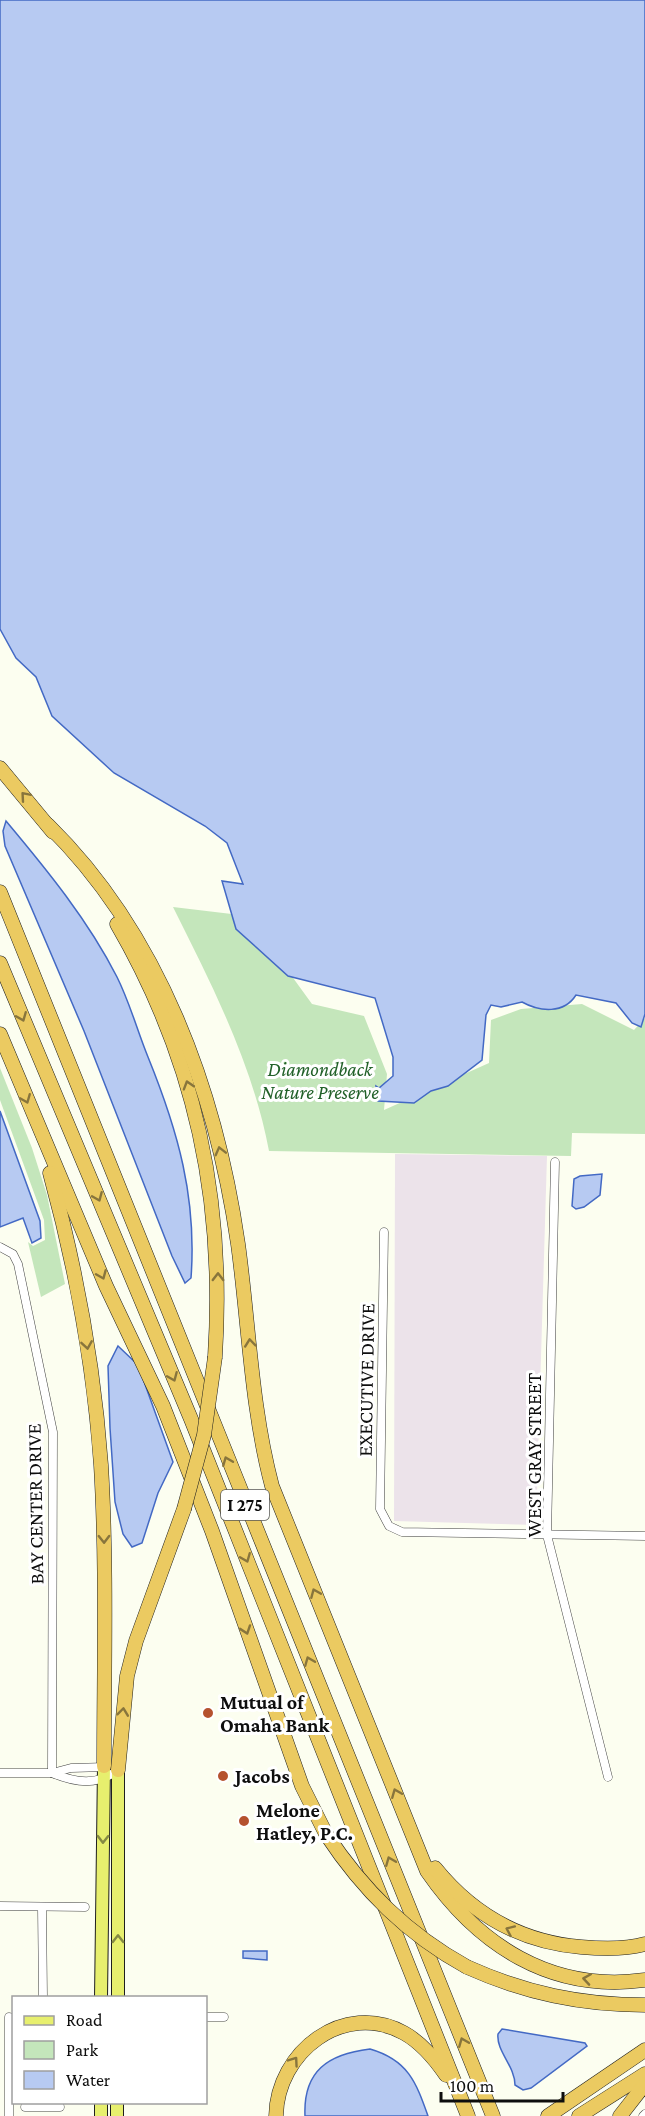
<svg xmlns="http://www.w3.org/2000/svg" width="645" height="2116" font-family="'Crimson Pro',serif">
<rect width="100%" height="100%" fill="#fcfef0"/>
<path fill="#ece3ea" d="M395 1154 547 1156 536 1525 394 1521Z"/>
<g fill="#c4e6bb">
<path d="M173 907 240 915 259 931 312 1004 364 1016 387 1074 384 1110 489 1063 491 1020 521 1009 582 1004 634 1030 645 1018V1134L572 1133 571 1156 269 1151C253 1065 212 985 173 907Z"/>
<path d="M0 1068 32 1148 47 1195 65 1284 41 1297 28 1242 33 1246 45 1240 44 1220 0 1100Z"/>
</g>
<g fill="#b7caf2" stroke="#4369c4" stroke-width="1.5">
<path d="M0 0H645V1014L641 1027 632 1023 616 1003 576 995C564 1014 540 1012 522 1002L501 1007 491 1005 486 1015 482 1060 448 1086 431 1091 414 1103 378 1101 376 1086 379 1088 393 1076V1057L375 998 288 976 236 929 222 881 243 884 227 843 205 826 114 773 52 716 36 677 16 658 0 629Z"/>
<path d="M6 821C47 870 88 920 117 977 130 1003 137 1030 148 1057 178 1131 197 1198 191 1278L185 1283 172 1256 84 1031 5 846 3 831Z"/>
<path d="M0 1111 40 1221 41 1238 32 1243 23 1218 0 1227Z"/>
<path d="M602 1174 600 1195 584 1207 576 1209 572 1206 574 1179 580 1176Z"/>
<path d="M118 1346 138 1365 173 1462 158 1493 142 1543 132 1547 123 1534 115 1502 110 1428 108 1366Z"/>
<path d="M243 1951H267V1960L243 1958Z"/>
<path d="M502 2029 585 2043 587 2046 531 2088 523 2090 515 2085C515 2066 496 2051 498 2034Z"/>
<path d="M370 2049C408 2060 416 2082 428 2116H305C303 2071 328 2054 370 2049Z"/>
</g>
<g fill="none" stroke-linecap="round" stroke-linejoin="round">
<defs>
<g id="minor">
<path d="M555 1162 547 1535 608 1777"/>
<path d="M384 1232 380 1509 389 1526 402 1532 645 1536"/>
<path d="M0 1247 13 1254 18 1264 53 1432 52 1773"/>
<path d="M0 1773H52L71 1768 106 1767"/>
<path d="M52 1773C76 1783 97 1786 118 1770"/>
<path d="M0 1906 85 1907"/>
<path d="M42 1907 43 1998"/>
<path d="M206 2017H224"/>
<path d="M25 2107H60"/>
<path d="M9 2116V2017"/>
<path d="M643 2116 645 2114"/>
</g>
<g id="primary">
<path d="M101 1998 104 1766"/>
<path d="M118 1998V1770"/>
<path d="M101 2116V2102"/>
<path d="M117 2116V2102"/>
</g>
<g id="motorway">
<path d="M0 768 53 832"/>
<path d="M48 825C160 935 216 1092 238 1244 249 1324 251 1407 272 1486L427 1871C478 1945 551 1993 645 1980"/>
<path d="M0 892 493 2116"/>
<path d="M117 924C196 1060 225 1201 215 1357"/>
<path d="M0 963 191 1419 468 2116"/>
<path d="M0 1034 106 1286 163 1406 212 1531 302 1786 326 1834"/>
<path d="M50 1173C76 1268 94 1366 101 1465 107 1565 104 1666 104 1766"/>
<path d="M118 1770 127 1676 136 1641 184 1509"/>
<path d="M435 1868C473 1915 520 1942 581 1947 602 1949 624 1950 645 1944"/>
<path d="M467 1967C525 1993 581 2005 645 2005"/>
<path d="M276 2116C277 2052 344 2000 404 2033 422 2043 435 2059 446 2075"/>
<path d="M548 2116 645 2050"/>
<path d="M579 2116 645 2074"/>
<path d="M620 2116 645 2084"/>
</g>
</defs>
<use href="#minor" stroke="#414141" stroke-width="9"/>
<use href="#primary" stroke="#1f1f1f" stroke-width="14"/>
<use href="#motorway" stroke="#1f1f1f" stroke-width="15"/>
<use href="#minor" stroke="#fff" stroke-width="8"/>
<use href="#primary" stroke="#e7ef6e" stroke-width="12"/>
<use href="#motorway" stroke="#ebca61" stroke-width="14"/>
<defs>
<g id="motorway-bridge">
<path d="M184 1509 204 1435 215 1357"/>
<path d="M326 1834C363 1890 407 1934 467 1967"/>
</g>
</defs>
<use href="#motorway-bridge" stroke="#1f1f1f" stroke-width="15" stroke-linecap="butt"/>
<use href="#motorway-bridge" stroke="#ebca61" stroke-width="14"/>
</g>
<defs><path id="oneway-chevron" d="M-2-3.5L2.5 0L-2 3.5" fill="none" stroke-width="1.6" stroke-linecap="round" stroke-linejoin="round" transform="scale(1.5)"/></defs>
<g stroke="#88753c">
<use href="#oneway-chevron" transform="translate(25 796) rotate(-131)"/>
<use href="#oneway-chevron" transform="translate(22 1017) rotate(68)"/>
<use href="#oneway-chevron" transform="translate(188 1085) rotate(-107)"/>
<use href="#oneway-chevron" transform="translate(26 1099) rotate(68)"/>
<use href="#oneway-chevron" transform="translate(220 1151) rotate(-104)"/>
<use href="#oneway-chevron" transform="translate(98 1197) rotate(67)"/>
<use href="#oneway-chevron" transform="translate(102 1275) rotate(67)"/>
<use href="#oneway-chevron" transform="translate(218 1277) rotate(-90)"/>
<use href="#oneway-chevron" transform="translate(250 1343) rotate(-96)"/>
<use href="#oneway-chevron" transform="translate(87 1345) rotate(81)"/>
<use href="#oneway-chevron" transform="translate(173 1377) rotate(67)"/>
<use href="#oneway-chevron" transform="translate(227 1461) rotate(-112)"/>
<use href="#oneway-chevron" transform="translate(104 1539) rotate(89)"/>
<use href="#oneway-chevron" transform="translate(246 1558) rotate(68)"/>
<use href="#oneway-chevron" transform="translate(315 1593) rotate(-113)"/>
<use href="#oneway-chevron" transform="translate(246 1630) rotate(71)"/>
<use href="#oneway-chevron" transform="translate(309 1661) rotate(-112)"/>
<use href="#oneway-chevron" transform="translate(123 1712) rotate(-83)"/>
<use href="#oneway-chevron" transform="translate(396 1793) rotate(-112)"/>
<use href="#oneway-chevron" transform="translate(390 1861) rotate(-112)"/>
<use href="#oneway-chevron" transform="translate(510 1930) rotate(-156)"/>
<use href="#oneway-chevron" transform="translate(587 1979) rotate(-171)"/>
<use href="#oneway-chevron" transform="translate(463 2042) rotate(-112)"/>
<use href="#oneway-chevron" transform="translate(294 2061) rotate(-55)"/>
</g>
<g stroke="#858a43">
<use href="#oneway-chevron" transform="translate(103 1839) rotate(91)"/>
<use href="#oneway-chevron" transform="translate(118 1939) rotate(-90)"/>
</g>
<g fill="#b5522f" stroke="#fff" stroke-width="2">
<circle cx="208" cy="1713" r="6"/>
<circle cx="223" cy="1776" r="6"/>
<circle cx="244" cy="1821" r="6"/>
</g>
<g text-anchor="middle" stroke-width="6" stroke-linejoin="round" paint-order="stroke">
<rect fill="#fff" stroke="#565656" stroke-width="1.5" x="221" y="1490" width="48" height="30" rx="4.5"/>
<g font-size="18" font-weight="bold" fill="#0e0e0e">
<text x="245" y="1511">I 275</text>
</g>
<g font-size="20" font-style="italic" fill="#226129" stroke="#fff">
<text x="320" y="1076">Diamondback<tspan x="320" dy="23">Nature Preserve</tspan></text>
</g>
<g font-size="20" fill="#0e0e0e" stroke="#fff">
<text transform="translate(366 1380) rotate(-89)" y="7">EXECUTIVE DRIVE</text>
<text transform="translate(534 1455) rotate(-90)" y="7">WEST GRAY STREET</text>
<text transform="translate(35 1504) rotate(-91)" y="7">BAY CENTER DRIVE</text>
</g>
<g font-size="20" font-weight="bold" fill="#0e0e0e" stroke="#fff" text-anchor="start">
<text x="220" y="1709">Mutual of<tspan x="220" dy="23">Omaha Bank</tspan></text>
<text x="235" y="1783">Jacobs</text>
<text x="256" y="1817">Melone<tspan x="256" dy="23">Hatley, P.C.</tspan></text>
</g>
</g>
<rect x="12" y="1996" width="195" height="108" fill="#ffffff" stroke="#9f9f9f" stroke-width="1.5"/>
<rect x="24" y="2016" width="30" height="9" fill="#e7ef6e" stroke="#9f9f9f" stroke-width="1.5"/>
<text x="66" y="2026" font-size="18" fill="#0e0e0e">Road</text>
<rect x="24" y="2041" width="30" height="18" fill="#c4e6bb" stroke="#9f9f9f" stroke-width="1.5"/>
<text x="66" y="2056" font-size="18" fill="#0e0e0e">Park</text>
<rect x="24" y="2071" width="30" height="18" fill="#b7caf2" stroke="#9f9f9f" stroke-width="1.5"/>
<text x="66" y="2086" font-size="18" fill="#0e0e0e">Water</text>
<path d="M441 2092v9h122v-9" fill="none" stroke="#0e0e0e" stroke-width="3"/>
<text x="450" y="2092" font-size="18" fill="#0e0e0e" stroke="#ffffff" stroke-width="4.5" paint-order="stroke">100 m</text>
</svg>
